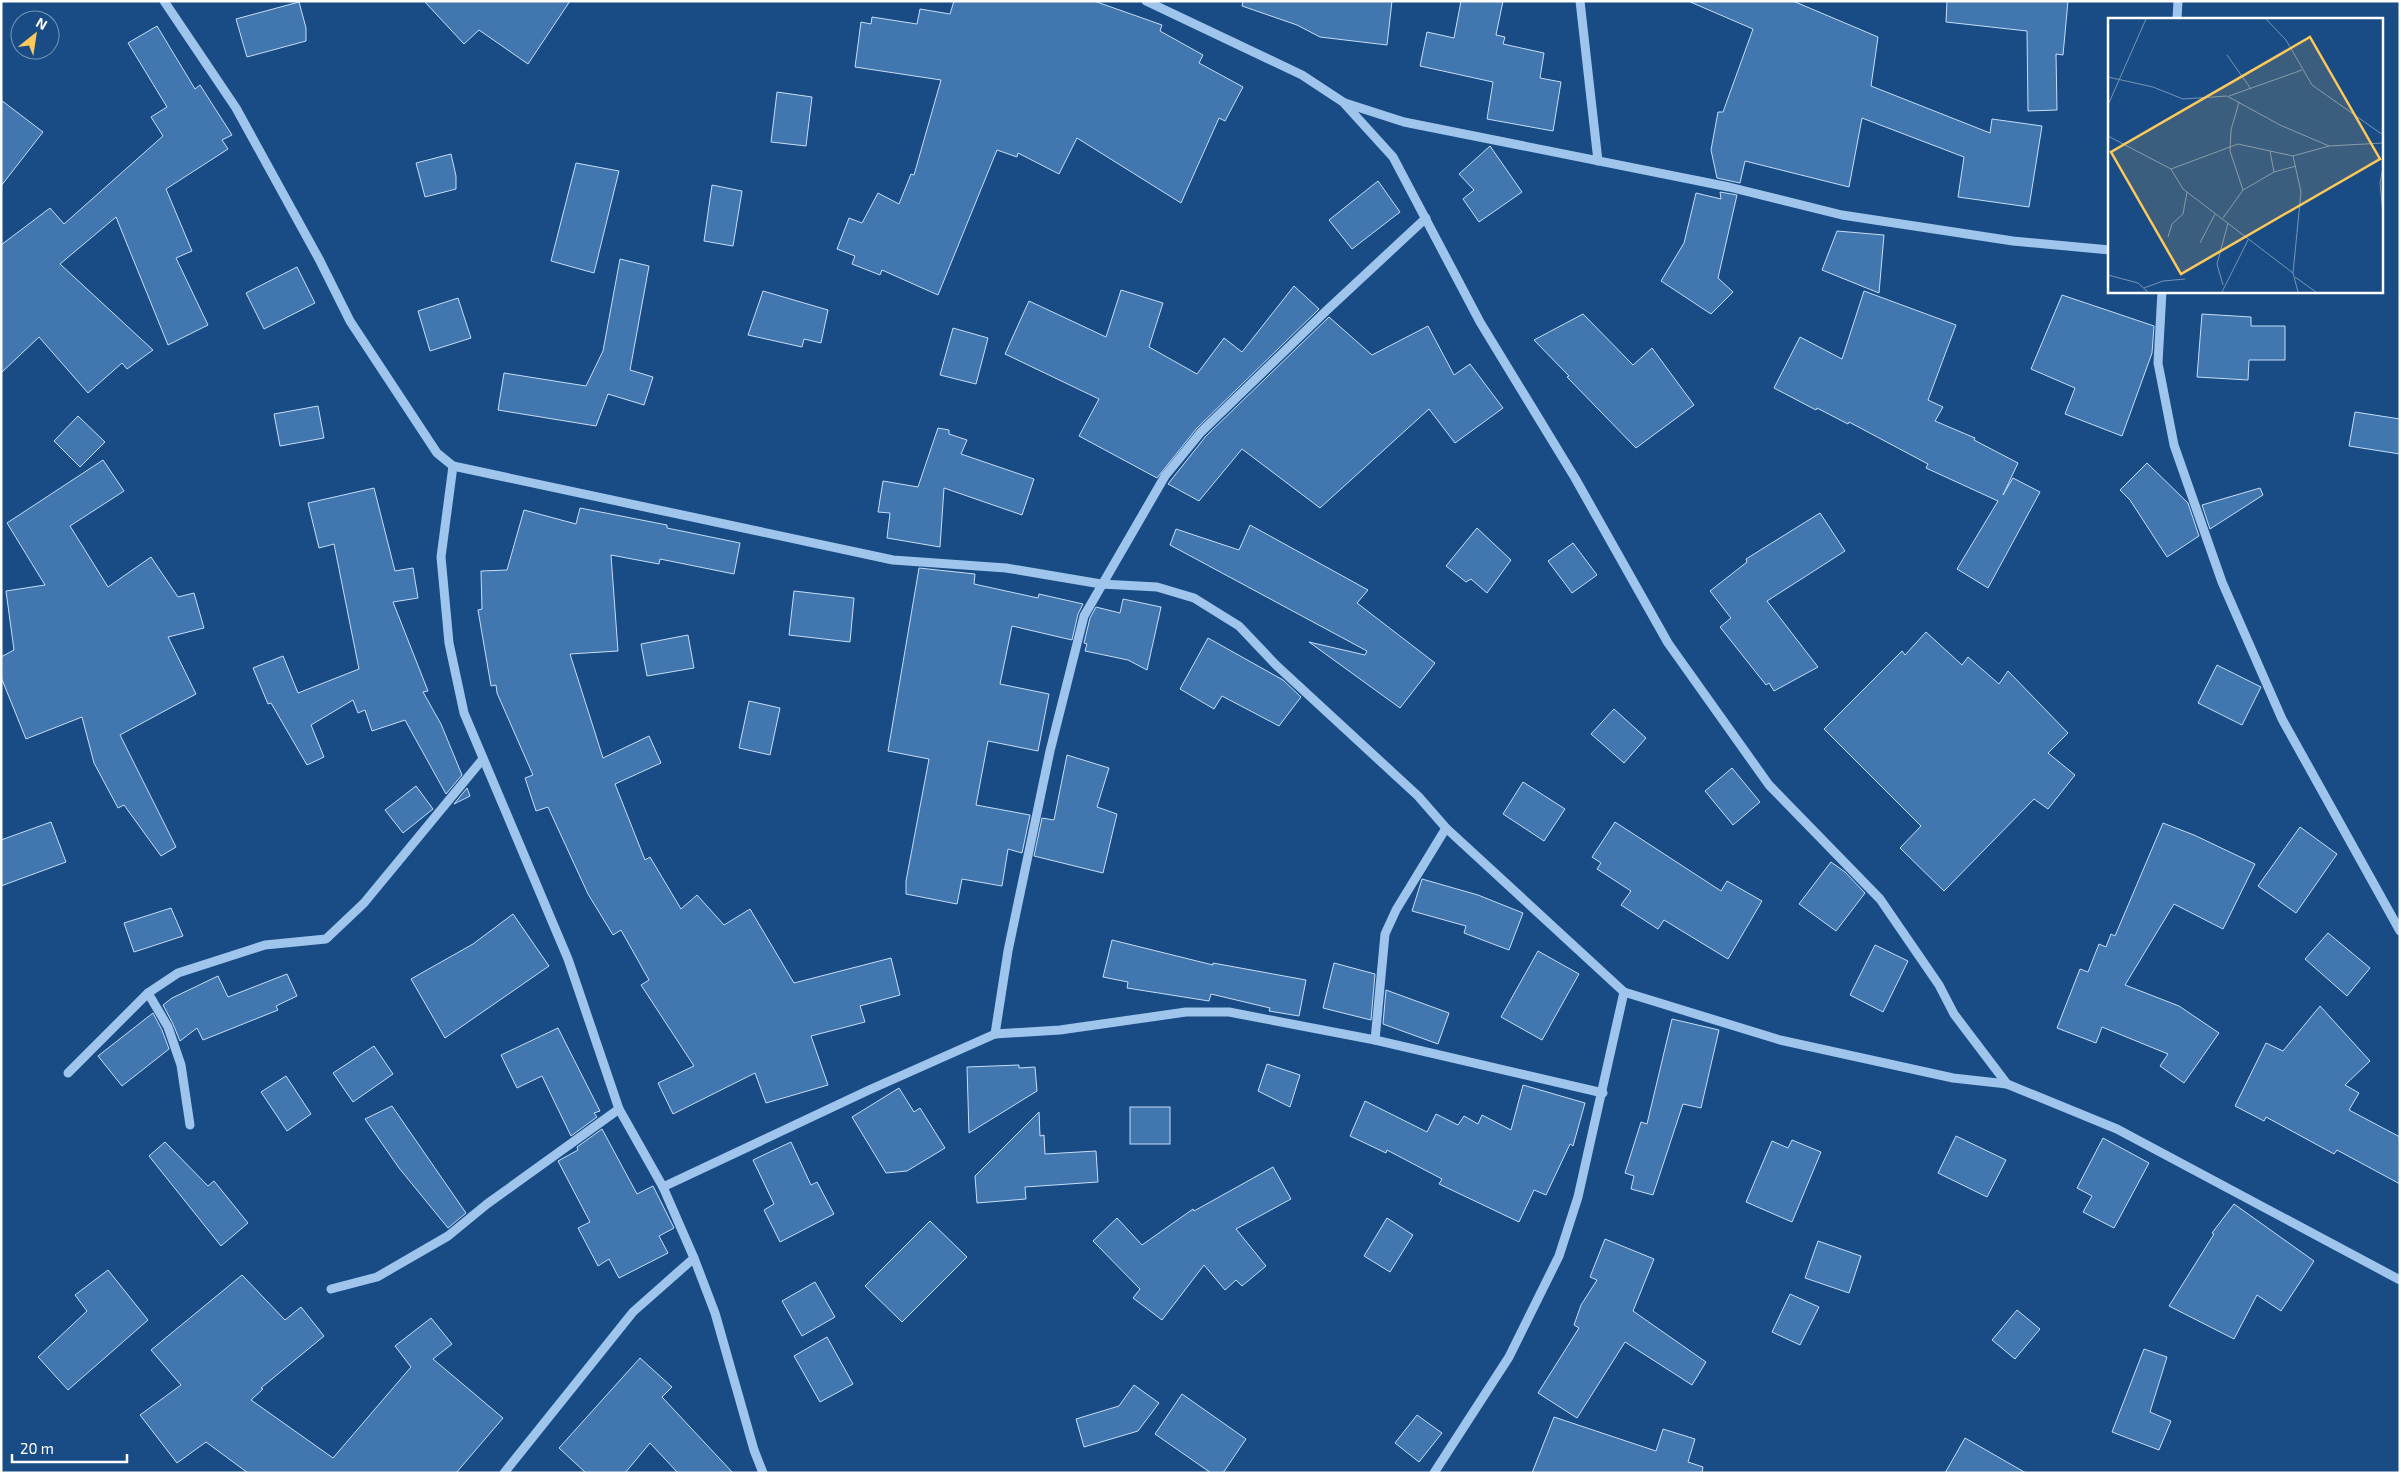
<svg xmlns="http://www.w3.org/2000/svg" width="2401" height="1474" font-family="'Exo 2',sans-serif">
<rect width="100%" height="100%" fill="#194c85"/>
<g fill="#4276ae" stroke="#c4def9">
<path d="M424 1H570L528 64 479 30 464 44Z"/>
<path d="M954 1H1094L1162 25 1160 31 1203 55 1199 63 1243 87 1225 121 1219 118 1181 203 1077 138 1059 174 1018 153 1017 157 997 150 938 295 882 270 880 275 852 264 855 256 837 249 849 218 862 223 878 193 899 204 911 174 914 175 941 80 855 67 861 22 871 24 872 17 917 24 920 9 950 14Z"/>
<path d="M1243 1H1392L1387 45 1320 37 1297 25 1242 6Z"/>
<path d="M1461 1H1503L1496 35 1505 37 1503 44 1544 53 1540 78 1561 82 1553 131 1487 119 1493 82 1420 66 1427 32 1454 38Z"/>
<path d="M1688 1H1793L1878 37 1871 86 1990 133 1992 119 2042 126 2029 207 1958 197 1964 157 1862 118 1849 187 1745 161 1740 183 1717 178 1711 150 1718 112H1723L1753 29Z"/>
<path d="M1947 1H2068L2063 55 2056 54 2057 110 2028 111 2027 31 1946 22Z"/>
<path d="M299 2 306 28V41L247 57 236 19Z"/>
<path d="M157 26 195 89 200 85 232 135 222 140 228 149 166 189 192 251 176 258 208 325 168 345 116 217 60 264 153 350 127 369 122 363 88 393 39 337 1 373V245L50 208 64 224 163 136 151 117 167 107 128 43Z"/>
<path d="M777 92 812 97 806 146 771 142Z"/>
<path d="M1 100 43 132 1 186Z"/>
<path d="M1490 146 1522 192 1479 222 1463 199 1474 190 1459 174Z"/>
<path d="M451 154 456 176V189L425 197 416 163Z"/>
<path d="M576 163 619 171 594 273 551 261Z"/>
<path d="M1378 181 1400 212 1352 249 1329 220Z"/>
<path d="M712 185 742 191 733 246 704 241Z"/>
<path d="M1720 192 1737 195 1718 278 1733 292 1711 314 1661 281 1684 243 1696 193 1721 199Z"/>
<path d="M1837 231 1884 235 1879 293 1822 270Z"/>
<path d="M620 259 649 266 630 370 653 377 644 405 608 394 596 426 498 410 504 373 586 386 603 351Z"/>
<path d="M297 267 315 303 264 329 246 293Z"/>
<path d="M1294 286 1319 309 1197 428 1157 478 1079 436 1099 399 1005 354 1029 301 1106 337 1121 290 1163 303 1149 347 1197 374 1224 338 1242 352Z"/>
<path d="M763 291 828 310 821 343 804 339 802 347 748 335Z"/>
<path d="M1864 291 1956 325 1928 400 1943 407 1935 421 1975 438 1974 440 2018 463 2003 495 2013 478 2040 492 1988 588 1957 569 1998 501 1926 468 1928 464 1849 422 1848 424 1817 408 1816 410 1774 388 1800 337 1842 359Z"/>
<path d="M2062 295 2154 326 2152 353 2122 436 2065 414 2075 388 2031 369Z"/>
<path d="M458 298 471 338 430 351 418 311Z"/>
<path d="M1583 314 1633 365 1652 348 1694 405 1636 448 1567 377 1569 376 1534 340Z"/>
<path d="M2202 314 2251 317V326H2285V360H2249L2248 380 2197 377Z"/>
<path d="M1329 317 1372 355 1428 326 1454 375 1470 364 1503 408 1455 443 1429 409 1320 508 1242 449 1199 501 1168 484 1206 436Z"/>
<path d="M953 328 988 338 976 384 940 375Z"/>
<path d="M318 406 324 438 280 446 274 414Z"/>
<path d="M2355 412 2400 419V454L2349 446Z"/>
<path d="M78 416 105 442 80 467 54 441Z"/>
<path d="M938 428 949 430V434L967 440 961 454 1034 479 1022 515 944 488 940 547 887 538 890 513 878 512 883 481 918 487Z"/>
<path d="M103 460 124 491 70 526 108 587 151 557 178 597 194 593 204 628 168 637 196 694 120 735 176 847 161 856 124 805 118 808 94 763 82 717 26 739 1 677V657L14 650 6 591 45 585 7 523Z"/>
<path d="M2147 463 2188 503 2199 536 2167 557 2130 500 2120 490Z"/>
<path d="M374 488 395 571 413 568 418 598 393 602 428 691 423 692 441 724 462 775 446 794 405 720 372 731 365 710 358 713 353 700 311 725 324 757 307 765 271 703 268 704 253 668 283 656 298 693 359 669 334 544 319 548 308 503Z"/>
<path d="M2260 488 2263 495 2210 529 2202 505Z"/>
<path d="M580 508 667 525V528L740 543 734 574 660 559 659 564 611 555 618 651 570 654 603 758 649 736 661 763 615 784 645 860 650 857 681 909 697 895 724 925 750 909 794 983 891 958 900 995 860 1006 865 1022 811 1036 828 1085 766 1103 755 1073 673 1114 658 1083 694 1066 641 985 649 980 621 930 613 935 588 894 548 807 536 811 525 778 533 775 497 693 496 685 491 686 478 610 482 609 481 571 507 570 524 510 576 524Z"/>
<path d="M1820 513 1845 551 1767 601 1818 667 1774 691 1769 683 1766 685 1720 627 1731 618 1710 591 1747 562 1746 559Z"/>
<path d="M1250 525 1368 590 1357 603 1435 663 1400 708 1309 642 1365 655 1367 651 1170 545 1176 529 1239 550Z"/>
<path d="M1477 528 1511 560 1487 593 1471 579 1466 582 1446 566Z"/>
<path d="M1573 543 1597 575 1572 593 1548 561Z"/>
<path d="M919 568 975 574 974 584 1038 598 1039 594 1083 604 1078 614 1072 640 1012 626 1000 684 1049 694 1038 751 988 741 976 805 1030 815 1022 853 1008 849 1002 886 962 879 957 904 906 894V881L929 759 888 751Z"/>
<path d="M794 591 854 598 850 642 789 635Z"/>
<path d="M1123 599 1161 607 1147 670 1128 660 1085 651 1087 644 1084 643 1090 618 1096 607 1120 613Z"/>
<path d="M1926 632 1962 665 1968 657 1999 684 2008 671 2068 733 2048 753 2075 775 2048 809 2034 799 1944 891 1900 848 1921 826 1824 729 1902 651 1905 655Z"/>
<path d="M688 635 694 668 647 676 641 644Z"/>
<path d="M1208 638 1283 680 1301 697 1279 726 1222 696 1214 709 1180 689Z"/>
<path d="M2217 665 2261 687 2242 725 2198 703Z"/>
<path d="M749 701 780 708 770 755 739 748Z"/>
<path d="M1614 709 1646 738 1624 763 1591 734Z"/>
<path d="M1067 755 1109 768 1097 807 1117 814 1103 873 1034 856 1042 818 1054 820Z"/>
<path d="M1732 768 1760 802 1733 825 1705 791Z"/>
<path d="M1523 782 1565 809 1544 841 1503 814Z"/>
<path d="M416 786 433 809 403 833 385 810Z"/>
<path d="M467 788 470 796 454 804Z"/>
<path d="M51 822 66 862 1 886V840Z"/>
<path d="M1615 822 1721 891 1727 881 1762 901 1728 959 1664 920 1658 929 1621 905 1631 891 1597 869 1601 863 1592 857Z"/>
<path d="M2163 823 2194 835 2255 864 2223 929 2174 904 2125 985 2179 1006 2219 1033 2184 1083 2160 1066 2168 1054 2102 1027 2096 1043 2057 1028 2080 969 2088 972 2099 944 2106 947 2111 934 2115 936Z"/>
<path d="M2300 827 2337 854 2296 913 2258 886Z"/>
<path d="M1831 862 1845 872 1865 893 1836 931 1799 904Z"/>
<path d="M1422 879 1478 895 1523 913 1509 950 1464 933 1466 926 1412 911Z"/>
<path d="M171 908 183 936 134 952 124 923Z"/>
<path d="M513 914 549 966 445 1038 411 979 473 944Z"/>
<path d="M2328 933 2370 968 2347 996 2305 959Z"/>
<path d="M1112 940 1213 965V963L1306 980 1299 1016 1269 1011 1270 1008 1211 994 1209 1001 1127 988 1128 982 1103 977Z"/>
<path d="M1875 945 1908 961 1883 1012 1850 995Z"/>
<path d="M1538 951 1579 974 1542 1040 1501 1017Z"/>
<path d="M1334 963 1375 974 1371 1020 1323 1008Z"/>
<path d="M287 974 297 996 276 1006 278 1010 203 1040 197 1028 180 1041 173 1024 163 1005 172 998 218 976 228 997Z"/>
<path d="M1386 990 1449 1013 1438 1044 1383 1024Z"/>
<path d="M2320 1006 2370 1061 2345 1085 2359 1093 2349 1110 2400 1137V1184L2337 1150 2334 1154 2266 1117 2264 1121 2235 1106 2266 1043 2283 1051Z"/>
<path d="M153 1013 162 1030 169 1049 122 1086 98 1056Z"/>
<path d="M1672 1019 1719 1030 1701 1108 1683 1104 1653 1195 1631 1189 1634 1176 1625 1173 1641 1122 1647 1124Z"/>
<path d="M558 1028 600 1111 594 1113 597 1117 571 1136 542 1076 517 1088 501 1055Z"/>
<path d="M374 1046 393 1074 353 1102 333 1073Z"/>
<path d="M1267 1064 1300 1075 1290 1107 1258 1091Z"/>
<path d="M1019 1065V1068L1035 1067 1037 1091 969 1133 967 1067Z"/>
<path d="M286 1076 311 1114 287 1131 261 1092Z"/>
<path d="M1523 1085 1585 1103 1573 1146 1570 1144 1546 1195 1534 1190 1519 1222 1439 1184 1442 1179 1387 1150 1386 1153 1350 1136 1365 1101 1427 1132 1436 1114 1458 1125 1464 1116 1478 1124 1482 1115 1511 1130Z"/>
<path d="M899 1088 914 1112 920 1108 945 1148 907 1171 886 1173 852 1117Z"/>
<path d="M392 1106 466 1213 448 1228 399 1168 365 1119Z"/>
<rect x="1130" y="1107" width="40" height="37"/>
<path d="M1039 1112 1040 1136 1044 1135 1045 1154 1096 1151 1098 1182 1025 1187 1026 1199 977 1203 975 1176Z"/>
<path d="M602 1129 637 1194 653 1186 674 1228 659 1236 668 1253 619 1278 609 1259 598 1266 578 1228 590 1222 558 1161 578 1150 577 1147Z"/>
<path d="M1956 1136 2006 1160 1987 1197 1938 1173Z"/>
<path d="M2103 1138 2149 1163 2114 1228 2083 1212 2092 1196 2077 1188Z"/>
<path d="M1792 1140 1821 1152 1792 1222 1746 1202 1772 1141 1788 1148Z"/>
<path d="M165 1142 208 1186 214 1181 248 1223 221 1246 149 1156Z"/>
<path d="M791 1142 811 1185 817 1182 834 1214 780 1242 764 1210 774 1204 753 1160Z"/>
<path d="M1273 1167 1291 1199 1236 1229 1266 1266 1242 1286 1236 1280 1225 1290 1204 1265 1162 1320 1133 1298 1140 1289 1093 1241 1117 1218 1142 1245 1193 1209 1194 1211Z"/>
<path d="M2234 1204 2314 1261 2281 1311 2257 1295 2234 1339 2169 1306 2214 1234 2212 1233Z"/>
<path d="M1387 1218 1413 1235 1390 1272 1364 1256Z"/>
<path d="M930 1221 967 1257 902 1322 865 1286Z"/>
<path d="M1605 1239 1654 1259 1633 1311 1706 1362 1692 1385 1625 1342 1577 1418 1538 1393 1579 1328 1574 1325 1581 1305 1597 1280 1590 1277Z"/>
<path d="M1818 1241 1861 1256 1849 1293 1805 1278Z"/>
<path d="M108 1270 148 1320 68 1390 38 1357 87 1311 75 1295Z"/>
<path d="M242 1275 285 1320 301 1307 324 1336 261 1388 263 1389 251 1400 333 1458 411 1367 395 1346 431 1318 452 1344 433 1359 503 1418 456 1473H248L206 1442 177 1463 140 1415 181 1385 151 1350Z"/>
<path d="M815 1282 835 1317 802 1336 782 1301Z"/>
<path d="M1790 1294 1819 1307 1800 1345 1772 1332Z"/>
<path d="M2017 1310 2040 1329 2015 1359 1992 1340Z"/>
<path d="M827 1337 853 1384 820 1402 794 1356Z"/>
<path d="M2144 1349 2167 1357 2150 1412 2171 1421 2159 1450 2112 1432Z"/>
<path d="M640 1358 672 1387 662 1397 733 1473H678L650 1443 625 1473H586L559 1448Z"/>
<path d="M1134 1385 1159 1403 1138 1431 1084 1447 1076 1419 1119 1406Z"/>
<path d="M1182 1394 1246 1439 1223 1473H1211L1155 1434Z"/>
<path d="M1417 1415 1442 1433 1419 1462 1395 1443Z"/>
<path d="M1554 1417 1656 1451 1663 1429 1695 1439 1688 1462 1703 1467 1702 1473H1532Z"/>
<path d="M1965 1438 2026 1473H1945Z"/>
</g>
<g fill="none" stroke-linecap="round" stroke-linejoin="round">
<g stroke="#9fc5ec" stroke-width="9">
<path d="M164 1 236 108 319 259 350 321 437 453 453 466 893 560 1006 568 1101 584 1157 587 1194 598 1239 626 1276 665 1418 796 1446 828 1624 992 1780 1040 1953 1078 2007 1084 2117 1129 2400 1280"/>
<path d="M1146 1 1302 75 1343 102 1393 157 1480 322 1575 478 1668 643 1769 785 1880 899 1939 985 1954 1014 2007 1084"/>
<path d="M1580 1 1598 161"/>
<path d="M2177 19 2178 1"/>
<path d="M1345 103 1404 122 1729 187 1842 215 2013 241 2110 250"/>
<path d="M2162 291 2158 363 2174 445 2222 582 2282 719 2400 931"/>
<path d="M453 466 441 557 449 643 464 713 568 959 619 1109 663 1187 694 1258 715 1313 754 1450 763 1473"/>
<path d="M1446 828 1396 910 1385 934 1375 1040 1603 1093"/>
<path d="M148 993 168 1027 181 1065 190 1125"/>
<path d="M995 1034 1008 951 1050 751 1084 616 1165 476 1201 432 1326 311 1426 218"/>
<path d="M68 1073 148 993 178 973 265 945 326 939 364 903 482 760"/>
<path d="M663 1187 869 1090 995 1034 1060 1030 1186 1012H1229L1375 1040"/>
<path d="M331 1289 377 1277 448 1236 487 1204 619 1109"/>
<path d="M504 1473 633 1312 694 1258"/>
<path d="M1434 1473 1509 1357 1559 1256 1578 1197 1624 992"/>
</g>
</g>
<g transform="translate(2108 18)">
<rect width="275" height="275" fill="#194c85"/>
<path fill="none" stroke="#7594b6" stroke-width="1" d="M158 1 178 22 204 67 275 117M119 37 143 71M0 59 45 69 75 81 119 78 172 107 221 128M121 78 194 52M131 84 123 112 122 133 135 172M0 87 38 1M0 118 63 151 130 126 185 138 221 128 275 125M162 133 166 154 188 148M185 138 193 174 185 255 190 274M275 150 272 165 275 195M63 151 75 171 185 255M0 189V259M115 200 135 172 166 154M60 219 64 206 75 196 79 174M92 225 107 196M0 257 30 265 40 274M187 259 208 274M115 267 109 246 120 205M36 270 55 263 77 261M114 274 140 222"/>
<path fill="#ffc95a" fill-opacity="0.15" stroke="#ffc95a" stroke-width="2.5" d="M202 19 272 141 73 256 3 134Z"/>
<rect width="275" height="275" fill="none" stroke="#fff" stroke-width="2.5"/>
</g>
<rect width="2401" height="1474" fill="none" stroke="#ffffff" stroke-width="5"/>
<g transform="translate(35 35) rotate(30)"><circle r="24" fill="#194c85" stroke="#7594b6"/>
<path d="M0-4L9 19L0 12L-9 19Z" fill="#ffc95a"/>
<text y="-8" font-size="14" font-weight="bold" text-anchor="middle" fill="#ffffff">N</text>
</g>
<path d="M12 1454v8h115v-8" fill="none" stroke="#ffffff" stroke-width="2.5"/>
<text x="20" y="1454" font-size="15" fill="#ffffff" stroke="#194c85" stroke-width="4" paint-order="stroke">20 m</text>
</svg>
